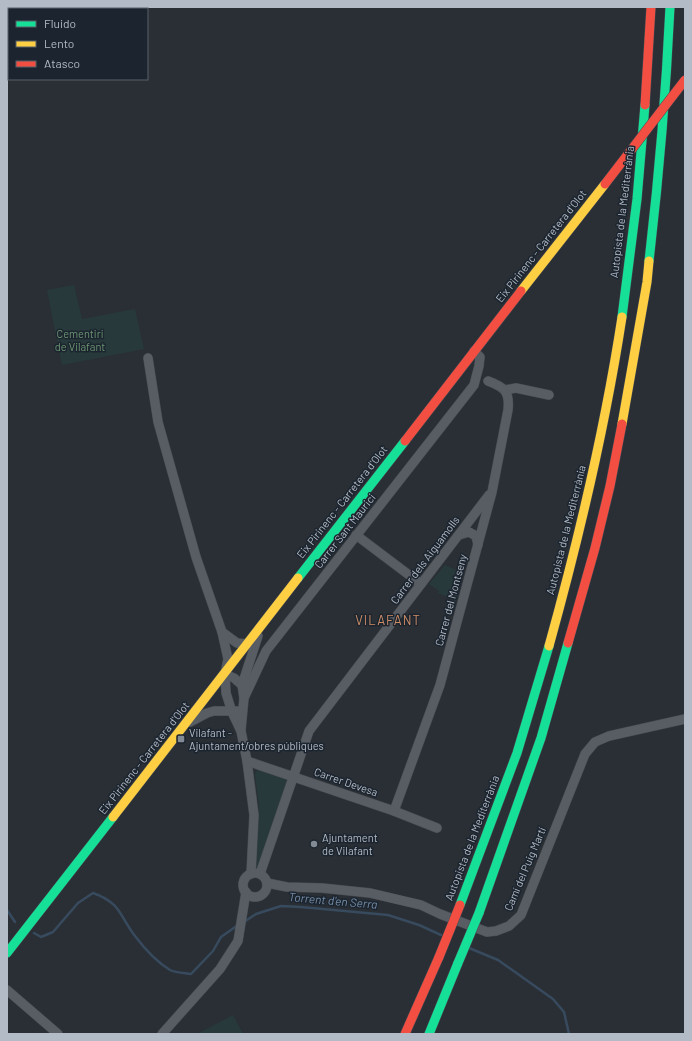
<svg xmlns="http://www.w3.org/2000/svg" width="692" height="1041" font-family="Barlow,sans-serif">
<rect width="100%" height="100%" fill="#292f35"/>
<g fill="#27393b">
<path d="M74 285 82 319 135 309 144 349 62 365 47 290Z"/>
<path d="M445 565 463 573 456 601 438 593 439 591 429 584Z"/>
<path d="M259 770 288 780 258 867H256L259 807 255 774 257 771Z"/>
<path d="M233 1015 243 1034H197Z"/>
</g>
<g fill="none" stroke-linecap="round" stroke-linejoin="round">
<g stroke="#384a5e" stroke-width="2.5">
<path d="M7 910 15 922"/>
<path d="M244 922 256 914 281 906 301 907 388 915 419 925 441 935"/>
<path d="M34 933 41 937 53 932 78 903 93 893C121 903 119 915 135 936 144 948 157 962 170 970 176 973 185 973 191 974L213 951 221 937 238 925"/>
<path d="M469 948 498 960 553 999 564 1012 569 1034"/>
</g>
<defs>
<g id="street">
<path d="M148 358 158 422 196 557 222 632 228 659 225 674 226 693 232 712 241 731 247 761 254 815 251 874"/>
<path d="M505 390 516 388 549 395"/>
<path d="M356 535 421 584"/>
<path d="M459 535 469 532 476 536 478 545"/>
<path d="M222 632 237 643 247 644"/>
<path d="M225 674 234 678 242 685"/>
<path d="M244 698 266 651 474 385 479 366 480 357 474 351"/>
<path d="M190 722 207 713 214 711H237"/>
<path d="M241 730 244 698 242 685 258 636"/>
<path d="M247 761 394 811 437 828"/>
<path d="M394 811 440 685 492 492 508 410C510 391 504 387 488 381"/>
<circle cx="255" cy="885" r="12"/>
<path d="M260 874 309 731 489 495"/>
<path d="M267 883 287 887 322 888 370 893 421 905 440 914 487 932 496 931 509 926 521 915 585 754 595 742 609 736 685 719"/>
<path d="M7 990 58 1034"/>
<path d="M162 1034 220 969 238 941 246 892"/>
</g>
<g id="fast">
<path d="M649 261C659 176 666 92 670 7"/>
<path d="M622 317 637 199 645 105"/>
<path d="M298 578 405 441"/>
<path d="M460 905 517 753 549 646"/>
<path d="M479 913 541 738 568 643"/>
<path d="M7 953 113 817"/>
<path d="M429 1034 458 963"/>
</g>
<g id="slow">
<path d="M521 291 605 184"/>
<path d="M622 424 647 282 649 261"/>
<path d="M549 646C579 538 605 428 622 317"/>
<path d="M113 817 298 578"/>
</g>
<g id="jam">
<path d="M645 105 651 7"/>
<path d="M405 441 521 291"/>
<path d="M568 643 595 548 610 486 622 424"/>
<path d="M405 1034 439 957"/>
</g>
</defs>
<use href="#street" stroke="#464b50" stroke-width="10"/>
<use href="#fast" stroke="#464b52" stroke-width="10"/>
<use href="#slow" stroke="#464b52" stroke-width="10"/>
<use href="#jam" stroke="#464b52" stroke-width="10"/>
<use href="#street" stroke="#585c63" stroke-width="9"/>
<use href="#fast" stroke="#16e098" stroke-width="9"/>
<use href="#slow" stroke="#ffcf43" stroke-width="9"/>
<use href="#jam" stroke="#f24e42" stroke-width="9"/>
<defs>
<path id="fast-bridge" d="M458 963 479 913"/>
<g id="jam-bridge">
<path d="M605 184 685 80"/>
<path d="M439 957 460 905"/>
</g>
</defs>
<use href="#fast-bridge" stroke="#464b52" stroke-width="10" stroke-linecap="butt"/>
<use href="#jam-bridge" stroke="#464b52" stroke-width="10" stroke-linecap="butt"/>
<use href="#fast-bridge" stroke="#16e098" stroke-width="9"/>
<use href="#jam-bridge" stroke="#f24e42" stroke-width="9"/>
</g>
<g fill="#828a93" stroke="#1c252f" stroke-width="1.5">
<rect x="177" y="735" width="8" height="8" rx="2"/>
<circle cx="314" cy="844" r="4"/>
</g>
<g text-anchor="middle" stroke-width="3" stroke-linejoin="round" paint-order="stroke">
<g font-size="11" fill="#b2bbc6" stroke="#1c252f">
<text transform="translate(622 212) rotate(-83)" y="4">Autopista de la Mediterrània</text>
<text transform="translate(541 246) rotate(-52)" y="4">Eix Pirinenc - Carretera d'Olot</text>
<text transform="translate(342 502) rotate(-52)" y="4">Eix Pirinenc - Carretera d'Olot</text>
<text transform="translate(566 530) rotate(-76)" y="4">Autopista de la Mediterrània</text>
<text transform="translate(345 531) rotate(-52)" y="4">Carrer Sant Maurici</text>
<text transform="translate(425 560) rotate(-53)" y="4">Carrer dels Aiguamolls</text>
<text transform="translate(451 600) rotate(-75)" y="4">Carrer del Montseny</text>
<text transform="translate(144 758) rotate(-52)" y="4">Eix Pirinenc - Carretera d'Olot</text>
<text transform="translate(346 782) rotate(19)" y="4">Carrer Devesa</text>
<text transform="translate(472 838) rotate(-69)" y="4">Autopista de la Mediterrània</text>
<text transform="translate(525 869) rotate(-67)" y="4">Camí del Puig Martí</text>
</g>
<g font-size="11" fill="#6b9672" stroke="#1c252f">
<text x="80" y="338">Cementiri<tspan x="80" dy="13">de Vilafant</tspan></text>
</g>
<g font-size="11" fill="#b2bbc6" stroke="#1c252f" text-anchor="start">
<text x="189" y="737">Vilafant -<tspan x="189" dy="13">Ajuntament/obres públiques</tspan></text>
<text x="322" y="842">Ajuntament<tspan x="322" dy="13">de Vilafant</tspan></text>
</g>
<g font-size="12" font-style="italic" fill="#748da8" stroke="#1c252f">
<text transform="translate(333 901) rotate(5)" y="4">Torrent d'en Serra</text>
</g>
<g font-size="13" letter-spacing="1" fill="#ce8d66" stroke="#1c252f">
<text x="388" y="625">VILAFANT</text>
</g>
</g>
<rect width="692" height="1041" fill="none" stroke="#b2bbc6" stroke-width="16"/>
<rect x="8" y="8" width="140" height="72" fill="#1c252f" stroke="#58616b"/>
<rect x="16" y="21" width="20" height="6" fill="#16e098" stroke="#58616b"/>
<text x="44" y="28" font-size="12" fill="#b2bbc6">Fluido</text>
<rect x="16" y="41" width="20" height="6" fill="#ffcf43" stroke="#58616b"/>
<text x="44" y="48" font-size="12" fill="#b2bbc6">Lento</text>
<rect x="16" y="61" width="20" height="6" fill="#f24e42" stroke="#58616b"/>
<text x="44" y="68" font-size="12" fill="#b2bbc6">Atasco</text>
</svg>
